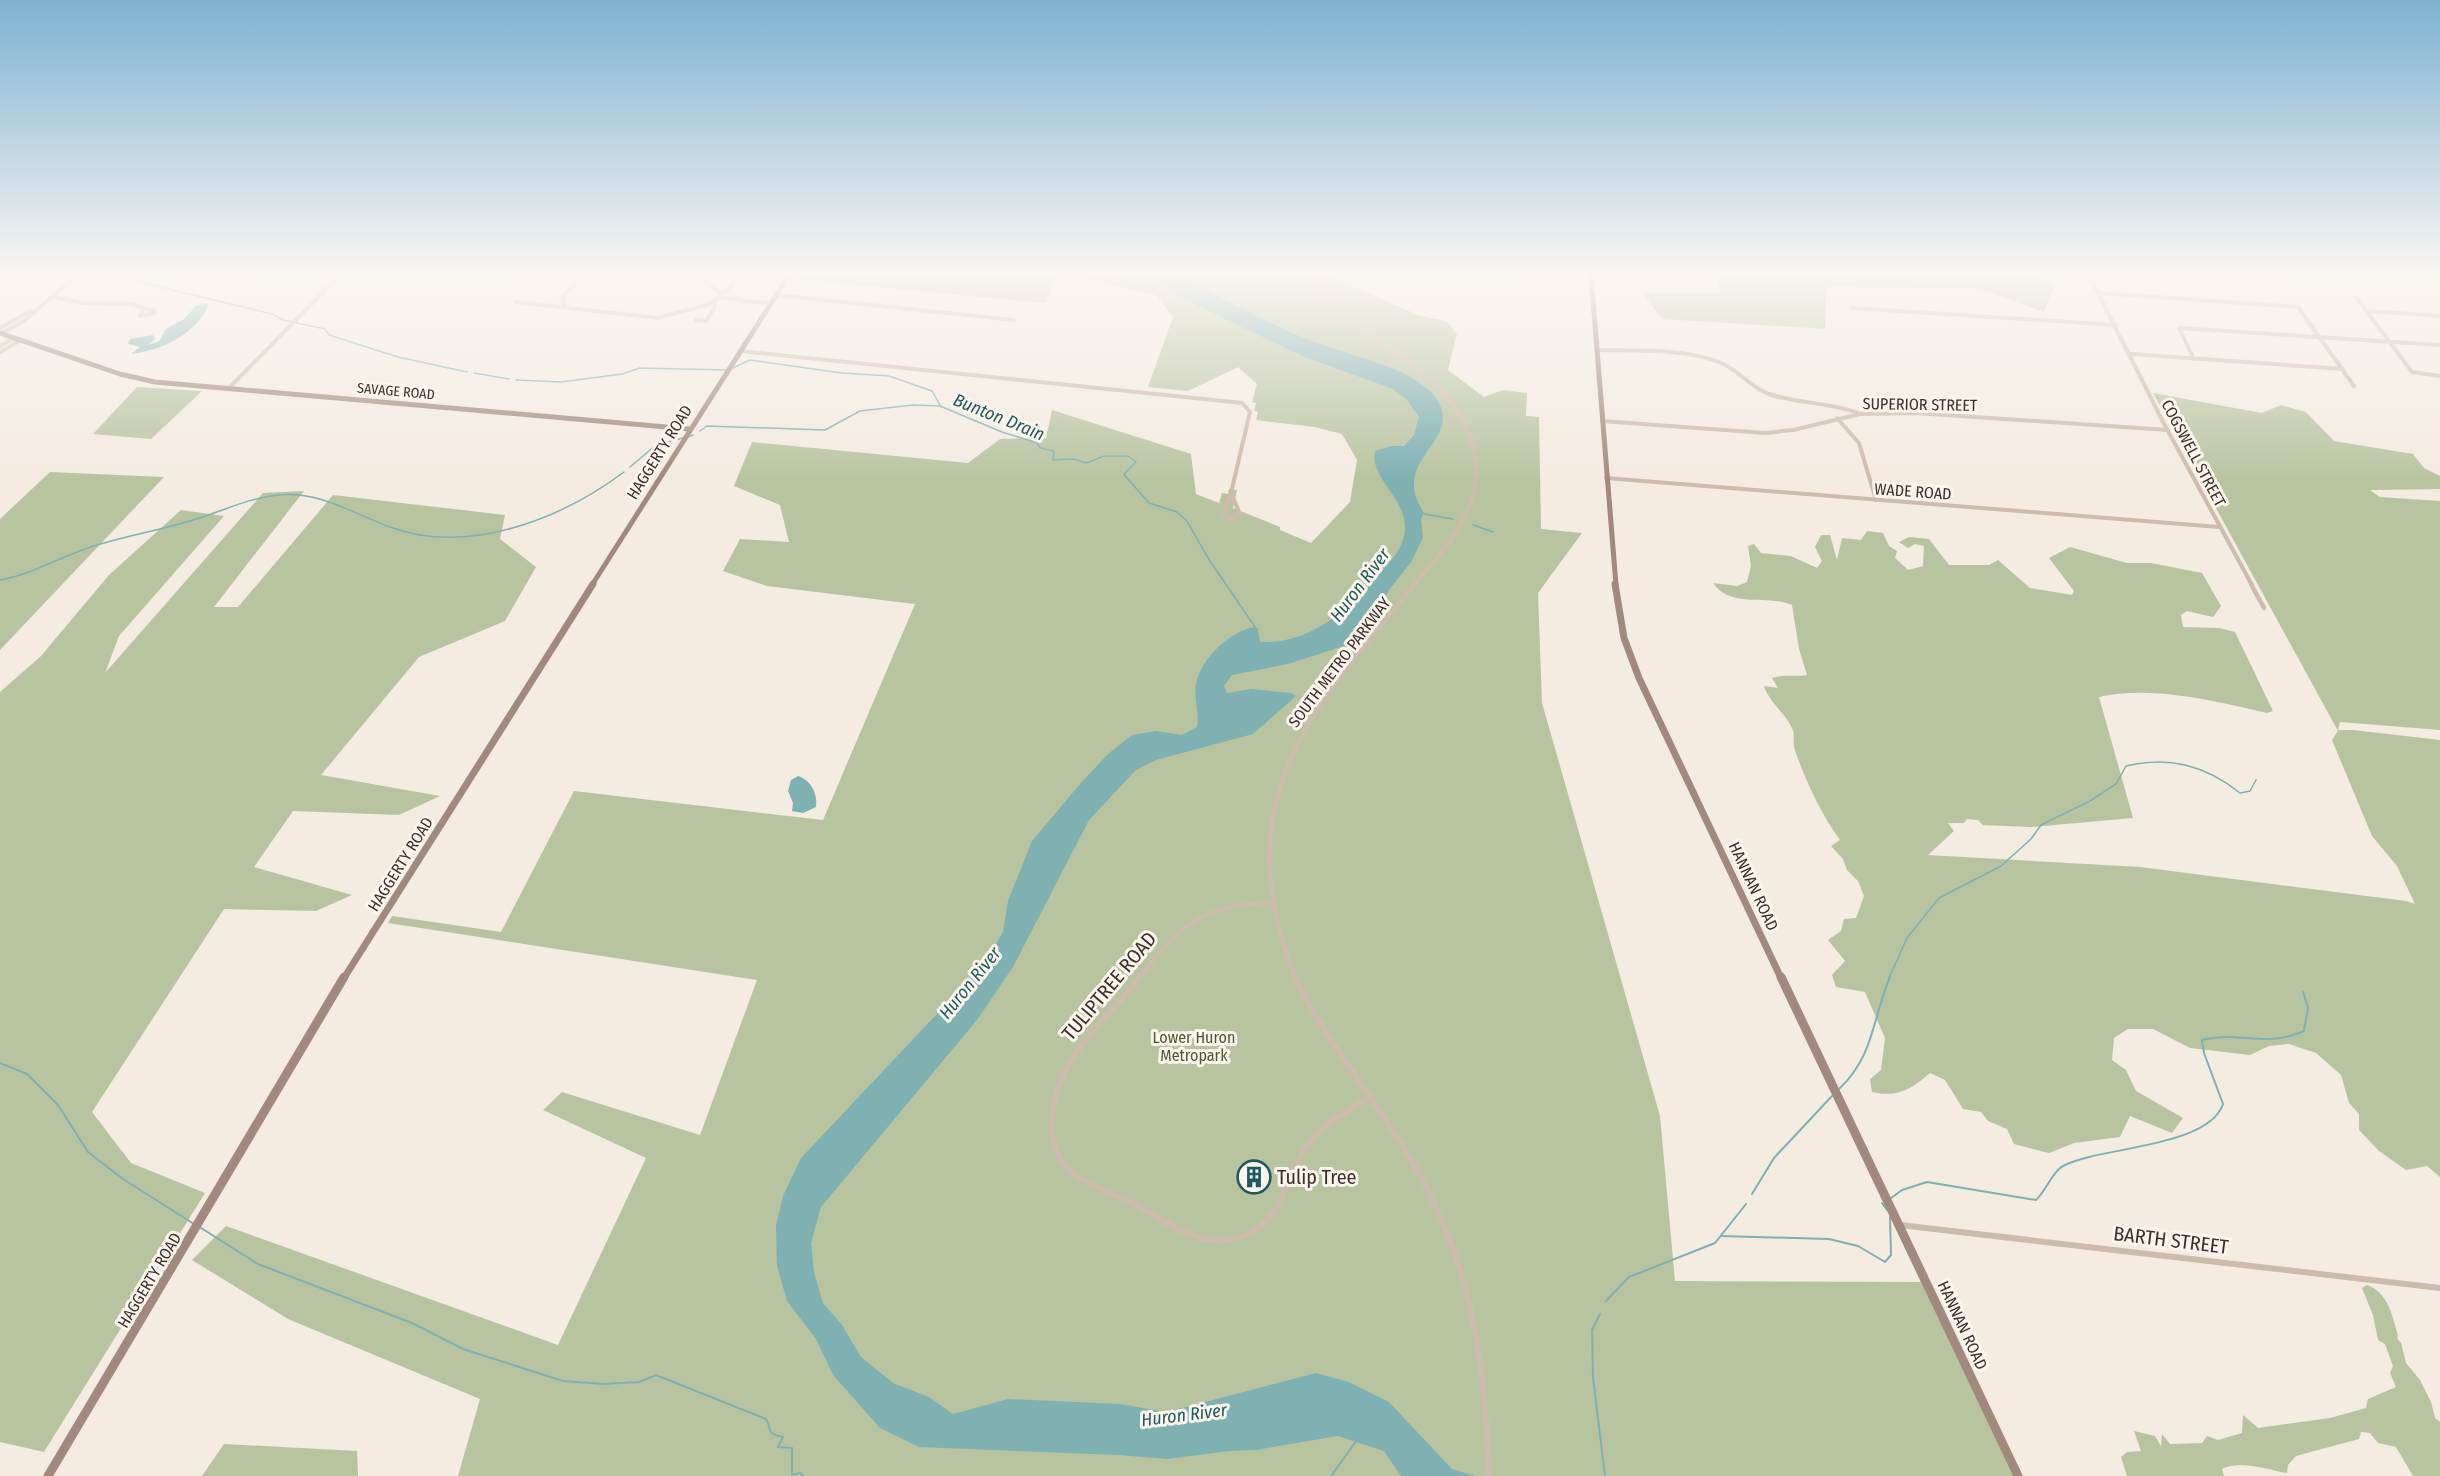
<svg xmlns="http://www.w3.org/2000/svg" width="2440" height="1476" font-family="'Fira Sans Condensed',sans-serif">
<rect width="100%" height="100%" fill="#f4ebe1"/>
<g fill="#b8c4a0">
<path d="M793 275H1057L1046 303 790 279Z"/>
<path d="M1070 275H1339V280L1418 315 1446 321 1457 334 1448 370 1484 397 1503 390 1527 393 1526 416 1539 417 1541 529 1582 533 1538 593 1542 703 1660 1116 1675 1281 1921 1282 2013 1476H458L480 1399 288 1319 192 1260 226 1226 558 1345 646 1158 543 1110 562 1092 700 1135 757 980 388 923 392 916 501 932 574 791 823 820 915 604 767 586 723 571 740 539 789 542 780 505 734 486 752 442 968 463 1000 439 1046 438 1052 410 1191 454 1196 494 1219 503 1222 493 1228 494 1229 489 1237 490 1233 508 1280 527V530L1311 543 1350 502 1357 460 1342 434 1315 427 1256 420 1258 412 1254 411 1256 403 1252 402 1257 384 1238 367 1188 391 1148 387 1173 317 1156 295Z"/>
<path d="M1714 275H2039L2056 283 2044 312 1977 288 1826 287 1825 329 1662 319 1642 293H1721Z"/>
<path d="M137 387 202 391 151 439 93 434Z"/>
<path d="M2153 393 2262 413 2281 405 2306 412 2334 441 2413 454 2424 468 2440 476V489L2370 490 2380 497 2440 501V730L2340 722 2338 730H2353L2440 740V1177L2427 1166 2406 1170 2379 1151 2359 1130V1114L2349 1103 2341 1075 2316 1053 2289 1044 2269 1046 2250 1055 2190 1048 2153 1029H2128L2114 1038 2112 1060 2126 1070 2136 1091 2183 1118 2172 1133 2130 1116 2120 1137 2074 1143 2049 1153 2014 1144 2007 1129 1988 1121 1981 1112 1963 1109 1945 1080 1930 1073C1912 1089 1897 1098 1872 1092L1870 1079 1881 1070 1885 1038 1865 992 1836 987 1832 975 1845 961 1828 940 1841 931 1844 919 1856 918 1864 896 1858 881 1847 870 1843 859 1831 846 1840 840C1821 814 1804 778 1794 747 1793 741 1795 734 1792 728 1785 713 1769 702 1764 686L1778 688 1772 678C1782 674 1796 677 1807 675L1799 649 1792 605C1766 594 1731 609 1713 583L1737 586 1747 582 1751 566 1748 546 1754 544 1761 553 1791 556 1817 568 1822 561 1815 547 1821 535H1830L1837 560 1842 538 1861 540 1867 531 1883 533 1889 546 1897 551 1895 558 1908 570 1923 566 1924 546 1915 544 1908 548 1899 542 1909 537 1929 539 1949 565H1989L1998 560 2030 588 2072 595 2074 591 2049 558 2070 547 2127 563H2151L2202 573 2221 606 2213 617 2187 611 2181 615 2183 627 2219 628 2235 632 2273 711 2267 713C2215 701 2151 685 2099 697L2133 818 2031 827 1983 825 1978 820 1967 819 1964 823H1948L1954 831 1928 855 2140 867 2406 901 2415 904 2397 866 2372 836 2332 740 2338 731Z"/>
<path d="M50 472 164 477 0 650V519Z"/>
<path d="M304 491 214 607H238L333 495 505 515 500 539 536 567 505 621 419 657 321 775 440 796 399 815 293 811 254 867 352 895 316 911 224 909 92 1112 131 1163 205 1193 44 1452 0 1442V692L41 656 109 575 181 510 224 516 119 636 105 673 263 493Z"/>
<path d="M2367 1285C2388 1292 2393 1317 2398 1336L2397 1338 2401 1343 2406 1363 2420 1380 2431 1402 2435 1418 2440 1422V1476H2413L2396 1447 2378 1443 2370 1433 2361 1432 2359 1439 2296 1456 2288 1465 2287 1473C2269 1470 2239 1459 2222 1469L2224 1476H2127L2121 1457 2127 1452 2141 1451 2134 1431 2155 1436 2161 1446 2162 1434 2170 1444 2202 1443 2207 1436 2218 1440 2242 1433 2243 1415 2258 1428 2330 1418 2366 1408 2368 1399 2396 1387 2390 1373 2393 1366 2385 1344 2378 1340 2373 1315 2362 1288Z"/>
<path d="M224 1444 357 1451 358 1476H202Z"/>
</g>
<g fill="#7fb0b2">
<path d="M1131 275C1146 275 1166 271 1181 276 1195 280 1218 297 1233 304 1259 316 1285 331 1312 341 1335 349 1358 356 1381 364 1399 370 1428 384 1438 401 1462 444 1388 459 1424 513L1421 519 1423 538 1411 562 1389 590 1374 622 1356 642 1288 664 1232 675 1224 686 1227 693 1251 689 1291 693 1296 696 1253 734 1156 760 1136 770 1089 820 1013 967 977 1020 821 1207 811 1243 814 1272 823 1303 842 1325 861 1357 893 1383 929 1397 953 1414 1008 1399 1119 1404 1167 1412 1316 1373 1349 1382 1389 1402 1452 1469 1475 1476H1401L1384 1451 1338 1436 1256 1450 1229 1451 1167 1459 1118 1455 919 1447 880 1428 833 1375 816 1339 787 1301 777 1266 776 1226 783 1196 801 1158 985 963 1003 932 1008 901 1032 841 1080 784 1108 754 1132 735 1156 731 1182 735 1197 727C1200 711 1192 695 1197 680 1203 657 1232 630 1255 627L1258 629 1260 642C1294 643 1316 631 1343 611 1349 607 1357 604 1362 598 1367 592 1368 585 1374 579 1387 565 1403 551 1405 530 1407 498 1369 478 1375 451L1391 446H1404L1414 435 1419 417 1407 400 1393 389 1302 356 1184 299 1157 280Z"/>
<path d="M205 303 209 305C195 335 162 350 131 354L140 347 128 344 130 339 153 335 155 339 148 345 159 341 166 329 184 319 196 306Z"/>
<path d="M798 776C811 780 818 794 816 807L803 813 792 811 793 803 788 791 791 780Z"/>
</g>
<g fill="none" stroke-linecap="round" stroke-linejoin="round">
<g stroke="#7fb0b2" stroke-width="1.5">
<path d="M111 275 272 314 283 320 325 329 329 335 398 357 467 372"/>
<path d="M733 368 750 360 842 373 889 376 932 391 940 405"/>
<path d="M474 373 509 379"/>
<path d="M516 380 561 382 622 374 640 368 726 370"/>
<path d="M700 431 707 426 825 430 860 411 913 405 940 406 1002 432 1037 443 1040 448 1054 451 1053 460 1074 459 1086 463 1104 456H1128L1136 462 1124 474 1127 478 1149 503 1177 512 1187 521 1208 558 1255 627"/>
<path d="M688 437 693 435"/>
<path d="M630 467 656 445 683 438"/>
<path d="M1424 514 1453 519"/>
<path d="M1473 525 1493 532"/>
<path d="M0 580C28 575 51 562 77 552 112 538 150 533 186 522 217 514 246 498 278 495 320 491 352 513 390 527 468 556 561 519 624 472"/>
<path d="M1889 978 1907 938 1939 898 2001 866 2031 839 2041 825 2090 801 2116 784 2126 766C2169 756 2205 765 2240 793L2250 791 2256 780"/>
</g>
<g stroke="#7fb0b2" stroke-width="2">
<path d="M0 1063 27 1074 58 1105 88 1152 123 1179 194 1224"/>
<path d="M1839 1089C1874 1057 1873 1016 1890 977"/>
<path d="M1752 1194 1774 1158 1832 1096"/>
<path d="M1891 1198 1902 1190 1927 1182 2036 1200C2046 1191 2053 1170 2065 1165 2101 1147 2209 1147 2223 1104L2204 1053 2202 1040C2241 1030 2263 1049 2304 1031L2308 1008 2303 992"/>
<path d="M1882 1203 1887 1210"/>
<path d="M201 1228 258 1264 412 1323 463 1349 563 1381 604 1384 639 1382 656 1375 766 1419C773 1431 765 1433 783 1437L778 1447 792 1448V1475L800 1473 803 1476"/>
<path d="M1721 1236 1829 1239 1858 1246 1885 1262 1891 1255 1890 1217"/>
<path d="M1606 1301 1629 1277 1715 1243 1746 1204"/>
<path d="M1600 1314 1592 1330 1593 1378 1605 1476"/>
<path d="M1331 1476 1357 1440"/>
</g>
<g stroke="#cdbbac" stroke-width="4">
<path d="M699 275 721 294"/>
<path d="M1314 275C1344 325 1378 337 1421 372 1467 408 1493 464 1463 520 1451 544 1431 564 1414 585"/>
<path d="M2089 275 2162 420 2252 585"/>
<path d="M721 293 728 290 737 277 725 276"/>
<path d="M2099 293 2298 307 2354 386"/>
<path d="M776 295 1014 320"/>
<path d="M51 297 84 303 131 304 144 308"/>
<path d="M2356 297 2412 372 2440 376"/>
<path d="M743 301 771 303"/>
<path d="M515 302 658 318 709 304 720 297 746 301"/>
<path d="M564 306 563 297 582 275"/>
<path d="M144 308 154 310V313L140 316Z"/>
<path d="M1851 308 2116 325"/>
<path d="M2367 311 2440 316"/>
<path d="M696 320 706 321 715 307 714 302"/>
<path d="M0 328 31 311"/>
<path d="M2 333 24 321 77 275"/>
<path d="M0 346 14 338"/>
<path d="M1596 350C1635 351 1682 348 1719 362 1738 369 1749 387 1769 394 1798 404 1829 402 1858 413"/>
<path d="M740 351 1242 403 1250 412 1231 493"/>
<path d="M0 352 21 340"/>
<path d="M2131 354 2343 369"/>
<path d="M2194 359 2179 328 2440 345"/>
<path d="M228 389 340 275"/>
<path d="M1837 418 1859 443 1876 500"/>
<path d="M1602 421 1765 433 1793 430 1860 414 1915 413 2168 430"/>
<path d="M1606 478 2219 527"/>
<path d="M1231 493 1240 514 1235 518H1227L1224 514Z"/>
</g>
<g stroke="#cdbbac" stroke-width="4.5">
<path d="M2251 584 2264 608"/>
<path d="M1139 978C1182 922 1201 907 1273 902"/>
<path d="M1296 978C1285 955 1279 929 1274 904 1248 769 1337 680 1415 584"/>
</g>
<g stroke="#cdbbac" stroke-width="6">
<path d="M1140 977C1106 1022 1057 1056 1052 1116 1051 1133 1053 1150 1064 1164 1081 1186 1111 1191 1134 1204 1158 1216 1180 1235 1207 1239 1222 1242 1238 1239 1252 1232 1284 1215 1289 1169 1310 1142 1324 1122 1348 1111 1368 1099"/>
<path d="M1295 977C1325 1039 1369 1091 1405 1150 1470 1254 1485 1355 1489 1476"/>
<path d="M1900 1225 2440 1288"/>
</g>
<g stroke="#a18a7d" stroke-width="5">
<path d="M1591 275 1616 585"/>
<path d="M0 333 120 374 155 382 689 429"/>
<path d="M592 585 789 275"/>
</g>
<g stroke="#a18a7d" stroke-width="7">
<path d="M1615 584 1624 638 1639 678 1781 978"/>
<path d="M344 978 593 584"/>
</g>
<g stroke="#a18a7d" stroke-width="9">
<path d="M1781 977 2018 1476"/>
<path d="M48 1476 344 977"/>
</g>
</g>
<linearGradient id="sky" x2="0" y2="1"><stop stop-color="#7eb2d2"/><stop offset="0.57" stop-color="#faf6f2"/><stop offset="1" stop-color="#faf6f2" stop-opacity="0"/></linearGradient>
<rect width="2440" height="481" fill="url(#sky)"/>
<defs>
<symbol id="building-ring" viewBox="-11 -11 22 22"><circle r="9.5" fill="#fbf5ee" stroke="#1f5a5e" stroke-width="1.5"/><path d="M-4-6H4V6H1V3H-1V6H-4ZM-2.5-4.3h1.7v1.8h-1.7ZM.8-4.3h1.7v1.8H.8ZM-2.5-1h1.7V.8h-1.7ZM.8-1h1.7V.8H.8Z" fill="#1f5a5e"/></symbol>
</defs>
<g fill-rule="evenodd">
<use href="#building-ring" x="1235" y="1158" width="38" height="38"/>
</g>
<g text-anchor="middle" stroke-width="6" stroke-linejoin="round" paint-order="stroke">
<g font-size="14" fill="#3b302b" stroke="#fbf5ee">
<text transform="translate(396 391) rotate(5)" y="5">SAVAGE ROAD</text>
</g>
<g font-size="16" fill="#3b302b" stroke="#fbf5ee">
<text transform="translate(1920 404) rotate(1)" y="6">SUPERIOR STREET</text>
<text transform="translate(659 452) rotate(-58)" y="6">HAGGERTY ROAD</text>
<text transform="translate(2194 453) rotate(62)" y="6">COGSWELL STREET</text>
<text transform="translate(1913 491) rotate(4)" y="6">WADE ROAD</text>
<text transform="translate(1339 662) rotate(-53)" y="6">SOUTH METRO PARKWAY</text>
<text transform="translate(400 864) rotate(-58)" y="6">HAGGERTY ROAD</text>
<text transform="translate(1754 886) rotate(65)" y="6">HANNAN ROAD</text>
<text transform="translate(149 1280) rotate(-59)" y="6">HAGGERTY ROAD</text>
<text transform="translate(1963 1325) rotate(65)" y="6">HANNAN ROAD</text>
</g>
<g font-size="16" fill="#4a5a2e" stroke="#fbf5ee">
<text x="1194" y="1043">Lower Huron<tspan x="1194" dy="18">Metropark</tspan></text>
</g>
<g font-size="18" font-style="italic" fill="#1f5a5e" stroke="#fbf5ee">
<text transform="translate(999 417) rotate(22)" y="6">Bunton Drain</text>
<text transform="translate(1360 585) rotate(-53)" y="6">Huron River</text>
<text transform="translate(970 983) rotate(-51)" y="6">Huron River</text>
<text transform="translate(1184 1415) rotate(-7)" y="6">Huron River</text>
</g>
<g font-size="20" fill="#3b302b" stroke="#fbf5ee">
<text transform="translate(1109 986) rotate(-50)" y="7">TULIPTREE ROAD</text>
<text transform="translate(2171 1240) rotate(7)" y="7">BARTH STREET</text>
</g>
<g font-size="20" fill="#3b302b" stroke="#fbf5ee" text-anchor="start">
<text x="1277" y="1184">Tulip Tree</text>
</g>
</g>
</svg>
